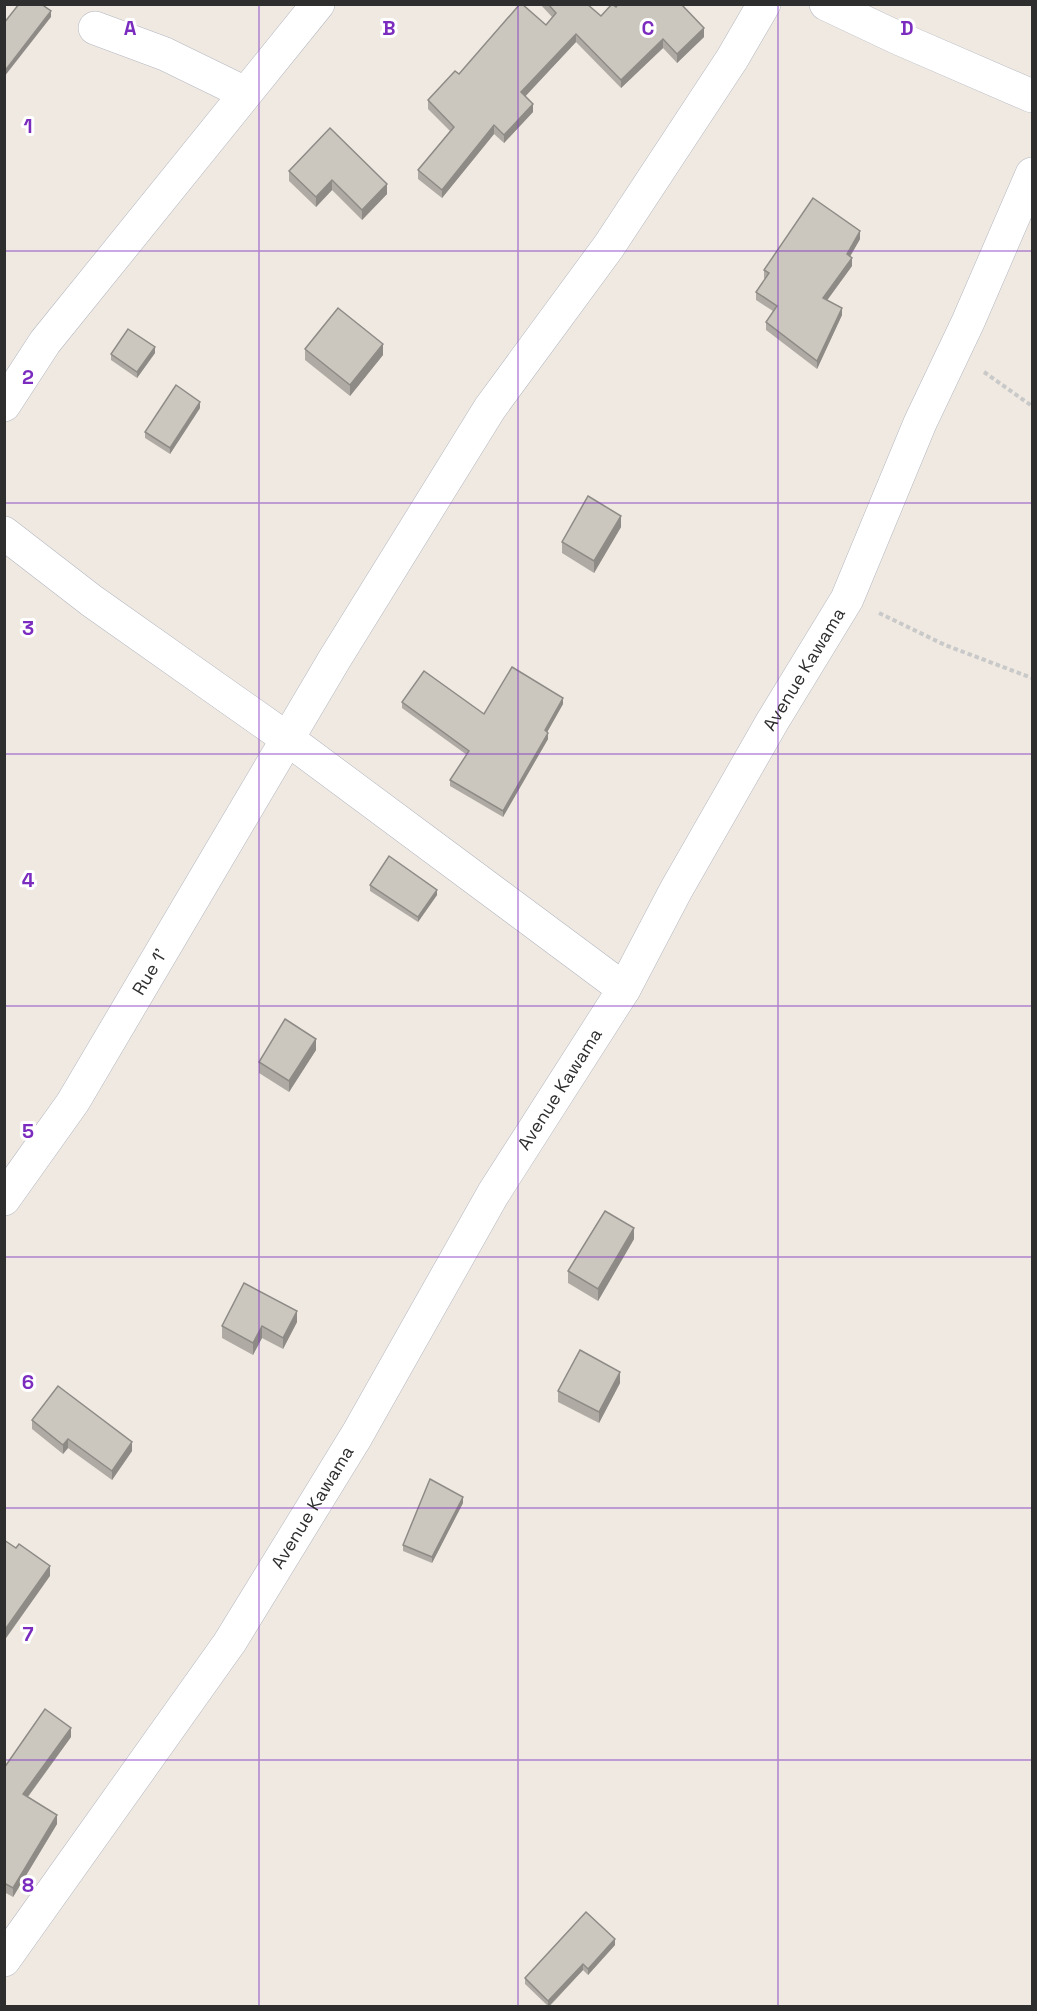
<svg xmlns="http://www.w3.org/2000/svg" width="1037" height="2011" font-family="'Space Grotesk',sans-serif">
<rect width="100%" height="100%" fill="#efe9e1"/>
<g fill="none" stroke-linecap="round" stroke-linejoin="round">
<defs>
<g id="minor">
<path d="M826 4 898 38 1032 96"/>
<path d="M95 28 165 54 245 93"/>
<path d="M4 405 45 342 318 4"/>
<path d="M4 533 92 601 289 740 624 989"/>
<path id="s1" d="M4 1199 73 1102 334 660 490 408 609 246 732 59 764 4"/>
<path id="s2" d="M4 1960 230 1642 357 1435 493 1194 624 989 676 890 772 722 847 599 920 423 968 322 1032 174"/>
</g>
</defs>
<use href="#minor" stroke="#b4b7c1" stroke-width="34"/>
<g stroke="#c9c9c9" stroke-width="4" stroke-dasharray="4.5 3" stroke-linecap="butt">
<path d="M984 372 1032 406"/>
<path d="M879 613 945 645 1032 678"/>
</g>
<use href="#minor" stroke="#fff" stroke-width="33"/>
</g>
<g fill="#afaba4">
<path d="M540 4H587L601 16 616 7 704 37 677 63 663 48 621 88 576 42 525 96 533 112 504 143 494 134 442 198 418 179V170L450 131 428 109V100L459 74 546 25 552 17Z"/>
<path d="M330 128 387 194 362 220 332 190 316 207 289 181V171Z"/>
<path d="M860 239 850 256 852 266 827 300 842 315 817 369 766 330V322L773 311 756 300V292L765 279 764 278V270Z"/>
<path d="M305 349 383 355 350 396 305 360Z"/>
<path d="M155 353 137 378 111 360V354Z"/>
<path d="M200 408 170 454 145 438V432Z"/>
<path d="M621 527 594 573 562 553V542Z"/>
<path d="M402 702 484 714 563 704 547 732 548 739 503 817 450 786V780L467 755 402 708Z"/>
<path d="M370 885 437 895 418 922 370 891Z"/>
<path d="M316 1050 289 1092 259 1073V1062Z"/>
<path d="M634 1239 598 1301 568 1283V1271Z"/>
<path d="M297 1322 283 1349 262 1338 253 1355 222 1338V1326Z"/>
<path d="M620 1383 599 1423 558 1402V1391Z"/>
<path d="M32 1420 132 1451 112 1480 68 1448 63 1454 32 1429Z"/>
<path d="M463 1503 432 1563 403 1551V1545Z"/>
<path d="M71 1737 28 1797 57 1824 13 1897 4 1892V1768Z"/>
<path d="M615 1945 588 1975 583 1970 549 2007 525 1984V1978Z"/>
</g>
<g fill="#8e8b86">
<path d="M51 11V17L4 77V72Z"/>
<path d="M704 28V37L677 63V54Z"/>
<path d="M576 34V42L521 101V92Z"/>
<path d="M663 39V48L621 88V80Z"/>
<path d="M533 104V112L504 143V135Z"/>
<path d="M494 125V134L442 198V190Z"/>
<path d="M332 180V190L316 207V197Z"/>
<path d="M387 184V194L362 220V210Z"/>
<path d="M860 231V239L847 262V254Z"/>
<path d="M852 258V266L823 306V298Z"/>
<path d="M842 308V315L817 369V361Z"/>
<path d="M383 344V355L350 396V385Z"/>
<path d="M155 347V353L137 378V372Z"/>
<path d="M200 402V408L170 454V448Z"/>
<path d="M621 516V527L594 573V561Z"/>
<path d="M563 698V704L545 736V730Z"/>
<path d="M548 733V739L503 817V811Z"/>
<path d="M437 890V895L418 922V917Z"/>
<path d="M316 1039V1050L289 1092V1081Z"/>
<path d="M634 1228V1239L598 1301V1289Z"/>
<path d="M297 1311V1322L283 1349V1338Z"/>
<path d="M262 1326V1338L253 1355V1343Z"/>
<path d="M620 1372V1383L599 1423V1412Z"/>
<path d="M68 1439V1448L63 1454V1445Z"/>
<path d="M132 1442V1451L112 1480V1471Z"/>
<path d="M463 1497V1503L432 1563V1557Z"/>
<path d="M50 1566V1576L4 1641V1631Z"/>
<path d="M71 1728V1737L23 1803V1794Z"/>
<path d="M57 1815V1824L13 1897V1888Z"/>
<path d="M615 1939V1945L588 1975V1969Z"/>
<path d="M583 1964V1970L548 2007V2001Z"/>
</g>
<g fill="#cbc7bf" stroke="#8e8b86" stroke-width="1.5">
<path d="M19 4H41L51 11 4 72V23Z"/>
<path d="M520 4H522L546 25 556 13 548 4H587L601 16 612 4 616 7 618 4H681L704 28 677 54 663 39 621 80 576 34 521 92 533 104 504 135 494 125 442 190 418 170 454 127 428 100 455 71 459 74Z"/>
<path d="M330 128 387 184 362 210 332 180 316 197 289 171Z"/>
<path d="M813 198 860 231 847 254 852 258 823 298 842 308 817 361 766 322 777 306 756 292 769 273 764 270Z"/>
<path d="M338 308 383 344 350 385 305 349Z"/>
<path d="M128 329 155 347 137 372 111 354Z"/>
<path d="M176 385 200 402 170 448 145 432Z"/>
<path d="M588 496 621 516 594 561 562 542Z"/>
<path d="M512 667 563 698 545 730 548 733 503 811 450 780 469 751 402 702 424 671 484 714Z"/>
<path d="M389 856 437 890 418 917 370 885Z"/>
<path d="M285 1019 316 1039 289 1081 259 1062Z"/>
<path d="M605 1211 634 1228 598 1289 568 1271Z"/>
<path d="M244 1283 297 1311 283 1338 262 1326 253 1343 222 1326Z"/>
<path d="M580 1350 620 1372 599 1412 558 1391Z"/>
<path d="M58 1386 132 1442 112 1471 68 1439 63 1445 32 1420Z"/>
<path d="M430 1479 463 1497 432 1557 403 1545Z"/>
<path d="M4 1540 16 1548 19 1544 50 1566 4 1631Z"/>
<path d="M45 1709 71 1728 23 1794 57 1815 13 1888 4 1883V1812L5 1811 4 1810V1768Z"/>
<path d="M586 1912 615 1939 588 1969 583 1964 548 2001 525 1978Z"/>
</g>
<path fill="none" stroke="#7b2cbf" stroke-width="1.5" stroke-opacity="0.55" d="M259 4V2006M518 4V2006M778 4V2006M4 251H1032M4 503H1032M4 754H1032M4 1006H1032M4 1257H1032M4 1508H1032M4 1760H1032"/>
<g text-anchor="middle" stroke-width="6" stroke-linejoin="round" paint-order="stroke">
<g font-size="18" fill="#2e2e2e" stroke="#fff">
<text dy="6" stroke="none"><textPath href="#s2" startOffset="1520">Avenue Kawama</textPath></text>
<text dy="6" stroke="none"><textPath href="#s1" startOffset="270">Rue 1'</textPath></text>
<text dy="6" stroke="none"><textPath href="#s2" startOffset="1034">Avenue Kawama</textPath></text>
<text dy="6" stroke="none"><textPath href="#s2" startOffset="548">Avenue Kawama</textPath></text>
</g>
</g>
<g font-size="20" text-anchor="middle" font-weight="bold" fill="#7b2cbf" stroke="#fff" stroke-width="6" stroke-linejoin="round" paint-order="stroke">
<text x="130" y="35">A</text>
<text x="389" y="35">B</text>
<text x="648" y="35">C</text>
<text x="907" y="35">D</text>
<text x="28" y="133">1</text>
<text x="28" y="384">2</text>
<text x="28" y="635">3</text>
<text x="28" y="887">4</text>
<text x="28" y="1138">5</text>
<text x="28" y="1389">6</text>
<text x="28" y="1641">7</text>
<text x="28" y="1892">8</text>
</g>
<rect width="1037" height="2011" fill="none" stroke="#2e2e2e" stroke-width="12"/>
</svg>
